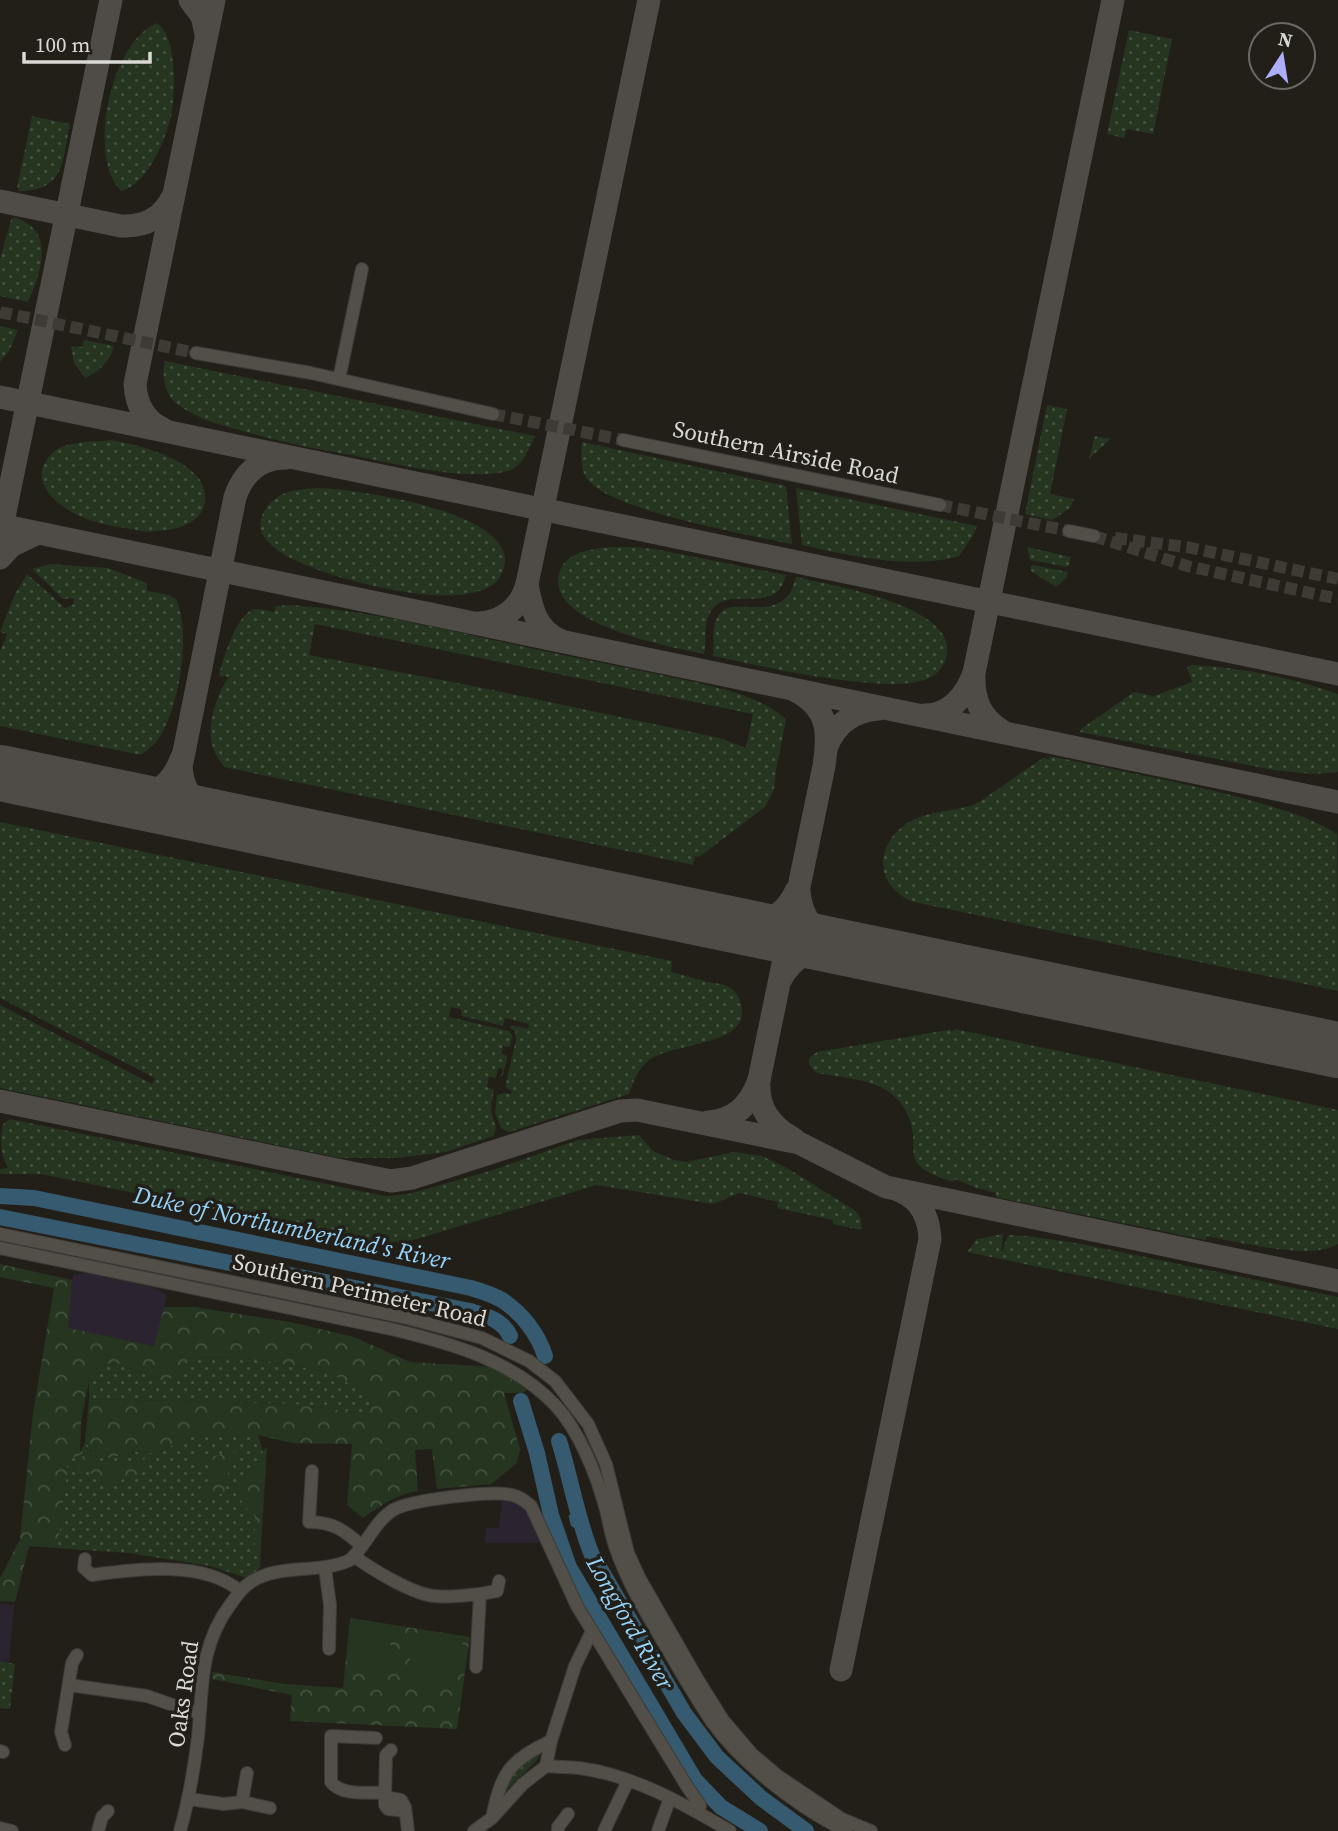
<svg xmlns="http://www.w3.org/2000/svg" width="1338" height="1831" font-family="'Source Serif 4',serif">
<defs>
<pattern id="grass-dots" width="8" height="8" patternUnits="userSpaceOnUse" patternTransform="scale(1.75)"><rect width="8" height="8" fill="#253520"/><path d="M2 2h.1M6 6h.1" fill="none" stroke="#445240" stroke-width="1.8" stroke-linecap="round"/></pattern>
<pattern id="forest-crowns" width="20" height="18" patternUnits="userSpaceOnUse" patternTransform="scale(1.75)"><rect width="20" height="18" fill="#253520"/><path d="M2 6a3 3 0 1 1 6 0M12 15a3 3 0 1 1 6 0" fill="none" stroke="#445240"/></pattern>
</defs>
<rect width="100%" height="100%" fill="#221f19"/>
<g fill="#2c2331">
<path d="M87 1273 152 1287 167 1295 155 1346 67 1328 73 1275Z"/>
<path d="M502 1499 522 1502 544 1543H485L486 1528H499Z"/>
<path d="M0 1604 14 1605 9 1662 0 1661Z"/>
</g>
<g fill="url(#grass-dots)" fill-rule="evenodd">
<path d="M157 23C177 36 175 89 172 111 168 135 147 186 121 191 86 156 111 41 157 23Z"/>
<path d="M1129 30 1172 39 1153 134 1127 129 1124 138 1107 134Z"/>
<path d="M32 116 70 124C62 161 66 191 18 191L19 188H17Z"/>
<path d="M14 217C21 220 28 223 33 228 51 247 37 282 28 302L0 296V259L11 220Z"/>
<path d="M0 326 18 330 9 351 0 362Z"/>
<path d="M84 340 114 346C110 361 100 371 85 378L74 363 71 346 82 347Z"/>
<path d="M165 361 535 436C530 447 523 465 511 470 476 483 394 464 357 456 316 449 276 441 236 429 216 424 194 417 177 404 165 395 161 376 165 361Z"/>
<path d="M1047 405 1067 409 1050 494 1074 499 1070 508 1052 520 1025 514Z"/>
<path d="M1095 436 1110 439 1089 459Z"/>
<path d="M111 440C137 444 184 457 200 480 204 486 206 495 205 502 201 528 167 531 146 532 127 528 99 525 82 517 62 509 30 486 46 461 48 457 53 452 57 449 72 441 94 442 111 440Z"/>
<path d="M582 442 786 486 792 544C750 535 611 511 587 479 580 470 581 452 582 442Z"/>
<path d="M320 488C354 489 534 513 501 575 477 622 314 576 280 552 275 548 267 542 264 537 254 521 267 501 283 494 295 489 307 489 320 488Z"/>
<path d="M796 488 977 526 972 537 959 556C910 570 851 556 802 545Z"/>
<path d="M611 547H633L655 549 786 575C784 580 783 586 779 590 759 610 722 585 709 615 703 627 707 642 704 654 670 647 541 623 560 571 567 551 593 549 611 547Z"/>
<path d="M1027 547 1071 557 1068 567 1030 560Z"/>
<path d="M50 564 108 568 147 583V591L168 595 176 599C192 632 179 712 157 741 153 746 147 750 141 755L0 726V651L7 634 0 632 15 594 27 574 65 608 74 604 73 598 63 599 32 569Z"/>
<path d="M1033 565 1068 572 1066 578 1056 587 1031 571V566Z"/>
<path d="M796 577C830 585 955 605 947 654 945 666 936 677 924 680 903 686 881 684 860 682 811 678 762 666 713 656 714 644 711 623 720 613 734 597 771 620 790 593 793 588 794 582 796 577Z"/>
<path d="M291 605C379 611 466 635 553 653 589 660 626 668 662 675 701 684 756 692 786 719L776 771 774 789 765 807 699 857 695 856 693 865 224 767C220 761 215 755 213 748 206 726 216 695 229 677L219 676C223 659 235 618 252 610 258 607 267 611 274 612L276 606ZM315 624 753 714 746 748 720 738 473 686 309 655Z"/>
<path d="M1192 665C1243 668 1290 677 1338 694V772L1313 774 1273 770 1080 732 1081 729 1134 692 1154 696 1192 682 1187 667Z"/>
<path d="M1050 756C1115 770 1182 782 1246 799 1277 808 1310 816 1337 834L1338 991 914 902C900 897 888 887 884 872 879 847 897 825 920 817 939 810 961 811 979 802L1043 758 1049 759Z"/>
<path d="M0 822 672 961 671 972C684 975 696 979 708 982 714 983 723 984 729 987 735 990 740 998 741 1004 752 1048 672 1041 648 1061 638 1069 633 1082 629 1094L509 1132 501 1128 495 1113 497 1095 504 1093 511 1094 512 1091 505 1087 516 1040 515 1031 510 1028 511 1025 528 1029 529 1024 505 1018 503 1026 462 1016 461 1009 451 1007 449 1017 509 1031 512 1036 510 1047 503 1046 502 1054 507 1056V1059L503 1075 501 1077 503 1069 498 1068 496 1078 489 1077 487 1087 494 1090C493 1097 490 1107 492 1114 494 1124 499 1127 493 1136L446 1152 396 1158H340L0 1088V1005L152 1084 155 1078 0 998Z"/>
<path d="M955 1029 1338 1110V1244C1313 1261 1237 1242 1207 1236L1206 1240 995 1197 996 1193 977 1188 955 1179 953 1182C942 1178 927 1174 919 1165 911 1157 914 1145 913 1135 912 1117 901 1099 886 1090 869 1079 838 1077 818 1073L813 1070 809 1064 810 1057 817 1052 948 1030 954 1031Z"/>
<path d="M10 1119 385 1196 409 1194 493 1170 578 1140 639 1135 653 1151 674 1160 687 1162 734 1152 762 1156 787 1168 854 1210C860 1215 863 1222 861 1230L833 1224V1220L777 1208 778 1202 740 1193 713 1204 597 1185 417 1239 402 1242H375L41 1174H0V1169L8 1168C0 1152 0 1143 3 1124Z"/>
<path d="M1003 1234 1001 1251 1002 1252 1008 1235 1028 1236 1082 1244 1338 1297V1329L967 1252 977 1239Z"/>
<path d="M241 1357 328 1372 374 1396 370 1414 294 1404 89 1399V1381L99 1365 116 1363 167 1382 187 1358Z"/>
<path d="M192 1435H258L263 1451 255 1514V1545L261 1547 260 1568 247 1578 210 1566 128 1553 57 1548 67 1474 66 1458 79 1456 85 1442 97 1457 108 1458 140 1451 156 1454Z"/>
<path d="M0 1661 15 1664 10 1709 0 1708Z"/>
<path d="M542 1751 537 1760 499 1798 511 1772Z"/>
</g>
<g fill="url(#forest-crowns)">
<path d="M0 1264 72 1280 68 1328 154 1346 164 1307H194L290 1322 354 1337 410 1362 494 1367 528 1388 523 1393H504L520 1449 517 1463 491 1484 437 1489 432 1449 415 1450 418 1491C397 1494 380 1506 363 1518L347 1505 352 1444 292 1443 258 1435H192L156 1454 140 1451 108 1458 97 1457 85 1442 89 1399 294 1404 369 1414 373 1397 328 1372 241 1357 187 1358 183 1367 167 1382 116 1363 99 1365 89 1381 81 1422 80 1456 66 1459 67 1474 57 1548 29 1546 15 1602 0 1601V1578L20 1539 33 1413 54 1288 0 1277Z"/>
<path d="M267 1447 261 1547 255 1546V1514L242 1505 239 1479 260 1464 263 1451Z"/>
<path d="M237 1451 229 1468 225 1493 202 1499 200 1488 213 1477 208 1465 192 1461 195 1453 214 1456Z"/>
<path d="M82 1456C111 1465 118 1467 147 1457L149 1470 111 1484 79 1467Z"/>
<path d="M350 1618 470 1637 457 1729 290 1721 292 1695 212 1679V1672L285 1684 343 1688Z"/>
</g>
<g fill="#253520">
<path d="M352 1621 393 1627 387 1667 348 1661Z"/>
<path d="M414 1633 463 1640 455 1688 407 1681Z"/>
</g>
<g fill="none" stroke-linecap="round" stroke-linejoin="round">
<path stroke="#365a6f" stroke-width="2.5" d="M570 1516 572 1525 583 1532"/>
<g stroke="#365a6f" stroke-width="16">
<path d="M0 1196 34 1198 471 1288C481 1291 493 1295 502 1300 522 1313 538 1334 545 1356"/>
<path d="M0 1217 470 1311C486 1316 502 1319 510 1336"/>
<path d="M521 1401 537 1453 551 1515 569 1567 695 1780 721 1807 760 1831"/>
<path d="M559 1441C571 1479 577 1519 592 1555L684 1713 717 1757 761 1798 806 1831"/>
</g>
<g stroke="#4f4c47" stroke-width="23">
<path d="M190 0 202 16 206 34"/>
<path d="M0 201 121 226C144 227 161 219 172 198"/>
<path d="M0 397 1338 674"/>
<path d="M163 429C144 420 136 404 135 384L214 0"/>
<path d="M0 525 1338 802"/>
<path d="M0 536 111 0"/>
<path d="M0 558 11 546 34 535"/>
<path d="M527 584C531 607 536 630 560 640"/>
<path d="M479 623C503 622 521 607 527 584L649 0"/>
<path d="M924 715C950 716 966 695 974 673"/>
<path d="M1002 731C980 718 973 699 974 673L1113 0"/>
<path d="M827 746C836 723 854 711 878 709"/>
<path d="M0 773 2 774"/>
<path d="M120 798C150 798 170 789 181 759"/>
<path d="M261 827C223 818 185 815 181 767L235 497C243 474 259 458 285 458"/>
<path d="M799 891C801 919 818 939 845 946"/>
<path d="M693 916V914C732 922 775 937 796 891"/>
<path d="M781 979C791 960 813 944 835 947 851 949 869 956 884 956"/>
<path d="M759 1080C757 1108 770 1126 794 1139"/>
<path d="M0 1101 391 1181 412 1178 620 1111 637 1110 799 1143 886 1187 1338 1281"/>
<path d="M708 1122C735 1120 750 1105 759 1080L824 766C829 733 829 708 796 691"/>
<path d="M841 1670 930 1239C929 1217 921 1200 900 1191"/>
</g>
<path stroke="#4f4c47" stroke-width="56" d="M0 773 1338 1050"/>
<g stroke="#3e3b35" stroke-width="12" stroke-dasharray="12 6" stroke-linecap="butt">
<path d="M0 312 196 353"/>
<path d="M493 414 623 440"/>
<path d="M940 505 1069 531"/>
<path d="M1094 536 1187 566 1338 599"/>
<path d="M1115 538 1187 547 1338 579"/>
</g>
<defs>
<g id="minor">
<path d="M196 353 311 373 493 414"/>
<path d="M339 379 362 269"/>
<path d="M623 440 940 505"/>
<path d="M1069 531 1094 536"/>
<path d="M0 1234 407 1318 482 1338 529 1361 555 1381 588 1424 606 1464 628 1553 640 1579 698 1680 723 1720 752 1754 778 1776 842 1819 871 1831"/>
<path d="M0 1248 391 1329C450 1343 513 1360 556 1406 580 1432 597 1476 606 1510 609 1522 611 1535 615 1546 627 1582 646 1613 665 1645 680 1671 695 1697 712 1722 743 1765 799 1808 846 1831"/>
<path d="M312 1471 309 1522C333 1522 344 1530 362 1546"/>
<path d="M354 1556C371 1569 414 1595 435 1596 450 1598 466 1595 480 1594L476 1667"/>
<path d="M85 1559 84 1568 92 1575C136 1569 203 1560 240 1591"/>
<path d="M325 1568 330 1605 329 1649"/>
<path d="M480 1594 497 1591 499 1581"/>
<path d="M69 1685 147 1696 187 1710 199 1712"/>
<path d="M376 1738 331 1736V1782C341 1796 369 1792 385 1793"/>
<path d="M65 1745 61 1732 72 1663 77 1655"/>
<path d="M391 1750 386 1755 385 1797 401 1800 405 1807 408 1831"/>
<path d="M0 1751 3 1752"/>
<path d="M546 1766C557 1767 568 1767 579 1768 633 1775 684 1804 730 1831"/>
<path d="M546 1766 551 1741 575 1666 592 1631"/>
<path d="M385 1797V1805L388 1809 405 1811"/>
<path d="M189 1799 224 1804 242 1802 270 1808"/>
<path d="M242 1802 247 1773"/>
<path d="M492 1818C501 1774 509 1760 551 1741"/>
<path d="M0 1828 12 1831"/>
<path d="M98 1831 102 1817 108 1811"/>
<path d="M180 1831C189 1800 194 1769 198 1737 203 1687 199 1647 230 1605 238 1594 244 1585 256 1579 285 1564 320 1574 350 1560 366 1546 374 1522 393 1510 410 1500 492 1490 512 1495 519 1496 525 1501 531 1506L577 1606 688 1788 700 1805 699 1813"/>
<path d="M474 1831 492 1818 523 1784 546 1766"/>
<path d="M558 1831V1827L568 1814"/>
<path d="M604 1831 628 1781"/>
<path d="M658 1831 670 1798"/>
</g>
</defs>
<use href="#minor" stroke="#3d3b37" stroke-width="14"/>
<use href="#minor" stroke="#524f48" stroke-width="12"/>
</g>
<g text-anchor="middle" stroke-width="7" stroke-linejoin="round" paint-order="stroke">
<g font-size="23" fill="#dbd9d5" stroke="#221f19">
<text transform="translate(786 452) rotate(12)" y="8">Southern Airside Road</text>
<text transform="translate(360 1290) rotate(13)" y="8">Southern Perimeter Road</text>
<text transform="translate(183 1694) rotate(-82)" y="8">Oaks Road</text>
</g>
<g font-size="24" font-style="italic" fill="#95d4fb" stroke="#221f19">
<text transform="translate(292 1228) rotate(12)" y="8">Duke of Northumberland's River</text>
<text transform="translate(630 1623) rotate(60)" y="8">Longford River</text>
</g>
</g>
<g transform="translate(1282 56) rotate(12)"><circle r="33" fill="#221f19" stroke="#6c6964" stroke-width="2"/>
<path d="M0-5L12 26L0 18L-12 26Z" fill="#aeaefb"/>
<text y="-10" font-size="19" font-weight="bold" text-anchor="middle" fill="#dbd9d5">N</text>
</g>
<path d="M24 52v10h126v-10" fill="none" stroke="#dbd9d5" stroke-width="3.5"/>
<text x="35" y="52" font-size="21" fill="#dbd9d5" stroke="#221f19" stroke-width="5" paint-order="stroke">100 m</text>
</svg>
